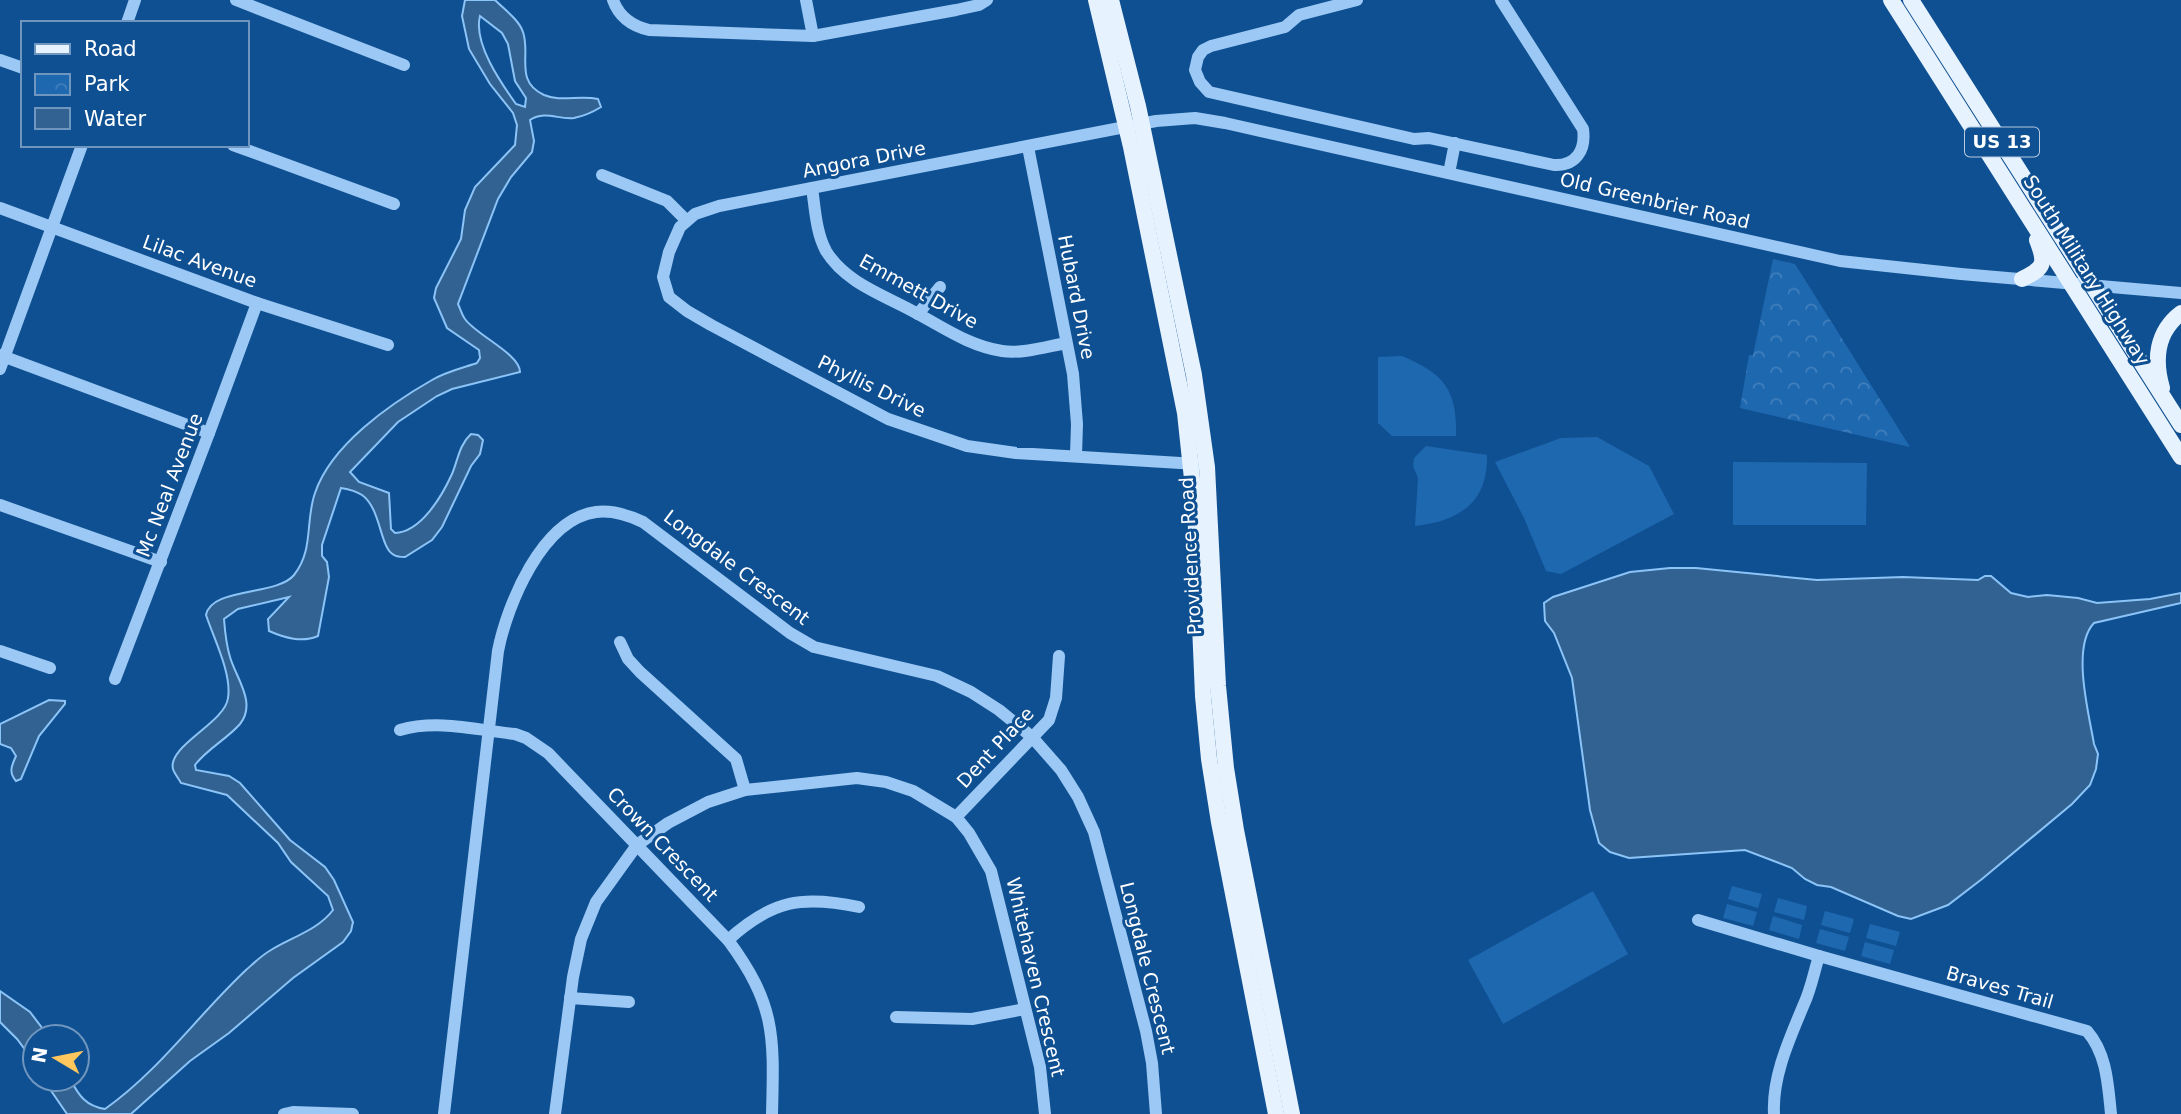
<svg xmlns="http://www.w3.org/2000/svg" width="2181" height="1114" font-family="'DejaVu Sans',sans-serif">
<defs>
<pattern id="park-crowns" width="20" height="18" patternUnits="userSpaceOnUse" patternTransform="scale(1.75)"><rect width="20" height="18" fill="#1e68b0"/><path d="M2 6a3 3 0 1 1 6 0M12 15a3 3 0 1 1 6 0" fill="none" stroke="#407fbc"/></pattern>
</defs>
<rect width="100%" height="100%" fill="#0f5092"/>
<g fill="#1e68b0">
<path d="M1402 356C1444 374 1457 389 1456 436H1392L1378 423V357Z"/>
<path d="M1597 437 1649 466 1674 514 1561 574 1546 571 1524 518 1495 462 1561 438Z"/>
<path d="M1426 446 1487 455C1488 503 1459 521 1415 526L1418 478 1413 466 1414 458Z"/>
<path d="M1733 462 1867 463 1866 525H1733Z"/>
<path d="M1732 886 1762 894 1758 908 1728 899Z"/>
<path d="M1593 891 1628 954 1503 1024 1468 960Z"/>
<path d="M1778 898 1807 906 1804 920 1774 912Z"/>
<path d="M1727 904 1757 912 1753 926 1723 918Z"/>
<path d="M1825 911 1854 919 1850 933 1821 925Z"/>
<path d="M1773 916 1802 925 1799 939 1769 930Z"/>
<path d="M1870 924 1900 932 1896 946 1866 938Z"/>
<path d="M1820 929 1849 937 1845 951 1816 943Z"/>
<path d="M1865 942 1894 950 1890 964 1861 956Z"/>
</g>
<path fill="url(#park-crowns)" d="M1773 259 1795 264 1910 447 1740 408 1749 355H1753Z"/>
<g fill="#326292" stroke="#8cc4f7" stroke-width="2" fill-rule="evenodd">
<path d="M465 0H495C504 9 519 20 523 32 531 55 514 81 544 95 560 102 580 95 598 99L601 107C593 112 584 116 574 118 559 120 545 110 530 120L534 141 532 152 511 177 498 199 458 304C460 308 462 315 465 319 476 335 520 354 520 372L452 389 437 396 398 422 350 472 359 482 389 493 391 529 395 533C421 532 442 496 452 474 458 460 459 445 471 434L478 435 483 440 480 454 471 466 442 527 432 540 405 557C401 557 397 557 394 555 380 549 381 508 362 495 356 491 347 489 341 488L322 545V556L327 562 329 577 318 636C302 643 285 638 269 631L268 619 289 597 238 609 224 619C225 632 226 644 230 657 236 678 257 703 240 724 227 739 207 749 195 765L196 770 229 776 240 783 290 840 325 867 334 880 353 922 351 931 343 942 293 978 229 1033 190 1061 131 1114H67L43 1079H70C79 1096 86 1106 105 1109 159 1071 198 1015 246 970 254 963 262 955 271 950 292 937 318 930 333 910L328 896 291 862 278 843 227 795 181 783C179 779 174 773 173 769 167 746 225 723 228 698 232 674 214 639 206 615 211 587 277 596 294 575 314 550 305 521 315 493 331 445 390 404 432 380 445 372 462 368 477 363L480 358 479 350 447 328 434 298 436 288 461 239 465 210 475 187 515 145 517 125 513 113 490 84 469 49 462 16ZM480 16 502 33 508 44 515 81 526 98 525 107 516 104C501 83 473 43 480 16Z"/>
<path d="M1670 568H1696L1817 580 1903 577 1978 580 1985 576H1991L2011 593 2028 597 2047 595 2078 598 2097 603 2150 599 2181 593V603L2094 623C2071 647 2089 714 2094 744L2098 754 2096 769 2090 785 2072 804 1982 879 1948 905 1911 919 1898 916 1831 887 1817 885 1805 879 1792 868 1745 850 1629 858 1610 852 1599 843 1590 810 1572 678 1554 633 1545 621 1544 603 1553 597 1630 572Z"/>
<path d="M49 700 65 701V704L39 736 21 779 16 781C8 772 12 765 16 756L11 748 0 744V724Z"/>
<path d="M0 991 30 1012 49 1037H35V1063L17 1039 0 1022Z"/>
</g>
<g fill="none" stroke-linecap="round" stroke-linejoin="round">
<g stroke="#9bc8f4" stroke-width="12">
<path d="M236 0 404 65"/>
<path d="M613 0C619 17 632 26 649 30L813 36 956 10 979 5 987 0"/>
<path d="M806 0 813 36"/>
<path d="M1357 0 1299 15 1285 27 1211 46 1203 50 1198 57 1195 70 1200 82 1209 92 1414 139 1429 138 1554 165C1576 166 1586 150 1583 129L1501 0"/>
<path d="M127 23 135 0"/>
<path d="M0 60 23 68"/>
<path d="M233 145 394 204"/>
<path d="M1028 147 1073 374 1077 424 1076 455"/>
<path d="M1449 173 1455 143"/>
<path d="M602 175 667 201 686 220"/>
<path d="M812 188C815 208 816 233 826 251 846 284 887 296 918 314 946 329 970 346 1002 351 1022 354 1045 347 1066 343"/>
<path d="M0 208 257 303 388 345"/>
<path d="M918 314 940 287"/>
<path d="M0 355 209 433"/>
<path d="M0 369 82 145"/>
<path d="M1197 464 1016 453 967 446 888 419 711 325 687 311 669 297 663 277 669 252 680 227 695 214 719 206 1156 121 1195 118 1225 123 1840 261 1961 274 2181 293"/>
<path d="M0 505 161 562"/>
<path d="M620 642 628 659 640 672 736 759 745 790"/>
<path d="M0 651 50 668"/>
<path d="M115 679 209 433 257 303"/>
<path d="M400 730C437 719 477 730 515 734L526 738 548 753 728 940C776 1005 774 1036 772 1114"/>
<path d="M956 817 1049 720 1056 698 1059 656"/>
<path d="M1698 920 1819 956 2087 1031C2107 1054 2108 1085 2111 1114"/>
<path d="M728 940C772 900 802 895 859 907"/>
<path d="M570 998 629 1002"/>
<path d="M896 1017 972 1019 1025 1009"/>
<path d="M284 1114 293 1112 353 1114"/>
<path d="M444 1114 498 651C507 605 542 519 596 512 613 510 628 515 643 522L790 633 814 647 937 676 971 692 999 710 1032 737 1061 770 1078 797 1094 832 1146 1031 1152 1063 1156 1114"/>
<path d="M555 1114 573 977 581 939 596 902 637 845 668 823 708 802 745 790 857 778 886 782 913 791 956 817 969 833 991 871 1040 1067 1045 1114"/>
<path d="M1774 1114C1772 1076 1790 1038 1804 1004 1811 989 1814 972 1819 956"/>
</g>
<g stroke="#e7f2ff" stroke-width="16">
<path d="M1096 0 1131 147 1185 413 1195 507 1203 696 1209 759 1219 822 1276 1114"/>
<path d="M1111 0 1138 106 1194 375 1207 467 1218 686 1226 768 1236 830 1292 1114"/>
<path d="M1891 0 2181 457"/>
<path d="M1911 0 2181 425"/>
<path d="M2022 279C2045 268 2046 263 2037 240"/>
<path d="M2162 388C2154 360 2156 332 2181 313"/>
</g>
</g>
<g text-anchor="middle" stroke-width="6" stroke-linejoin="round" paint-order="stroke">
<rect fill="#0f5092" stroke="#b7cade" stroke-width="2" x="1965" y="127.5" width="74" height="29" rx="5"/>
<g font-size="18" font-weight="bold" fill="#fff">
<text x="2002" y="148">US 13</text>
</g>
<g font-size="19" fill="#fff" stroke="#0f5092">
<text transform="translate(864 159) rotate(-11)" y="7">Angora Drive</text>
<text transform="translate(1655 200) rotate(13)" y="7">Old Greenbrier Road</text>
<text transform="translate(200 261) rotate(20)" y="7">Lilac Avenue</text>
<text transform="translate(2087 270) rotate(58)" y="7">South Military Highway</text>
<text transform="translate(919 291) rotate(29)" y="7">Emmett Drive</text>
<text transform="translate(1077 297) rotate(79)" y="7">Hubard Drive</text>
<text transform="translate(872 386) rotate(26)" y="7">Phyllis Drive</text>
<text transform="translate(169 485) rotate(-69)" y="7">Mc Neal Avenue</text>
<text transform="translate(1190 556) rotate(-93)" y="7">Providence Road</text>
<text transform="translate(737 567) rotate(37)" y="7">Longdale Crescent</text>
<text transform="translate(995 747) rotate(-47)" y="7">Dent Place</text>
<text transform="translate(663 844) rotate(46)" y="7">Crown Crescent</text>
<text transform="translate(1148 968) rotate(76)" y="7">Longdale Crescent</text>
<text transform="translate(1036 977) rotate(77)" y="7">Whitehaven Crescent</text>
<text transform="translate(2000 987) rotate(16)" y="7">Braves Trail</text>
</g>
</g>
<rect x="21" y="21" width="228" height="126" fill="#0f5092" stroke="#6f96be" stroke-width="2"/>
<rect x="35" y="44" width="35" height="10" fill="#e7f2ff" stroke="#6f96be" stroke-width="2"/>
<text x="84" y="56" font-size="21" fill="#ffffff">Road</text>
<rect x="35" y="74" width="35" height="21" fill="url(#park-crowns)" stroke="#6f96be" stroke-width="2"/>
<text x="84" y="91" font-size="21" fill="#ffffff">Park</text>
<rect x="35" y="108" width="35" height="21" fill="#326292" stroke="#6f96be" stroke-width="2"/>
<text x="84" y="126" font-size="21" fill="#ffffff">Water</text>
<g transform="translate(56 1058) rotate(280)"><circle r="33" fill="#0f5092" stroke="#6f96be" stroke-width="2"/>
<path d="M0-5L12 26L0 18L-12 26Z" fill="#ffc75d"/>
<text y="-10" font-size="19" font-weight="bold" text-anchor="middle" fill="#ffffff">N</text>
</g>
</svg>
